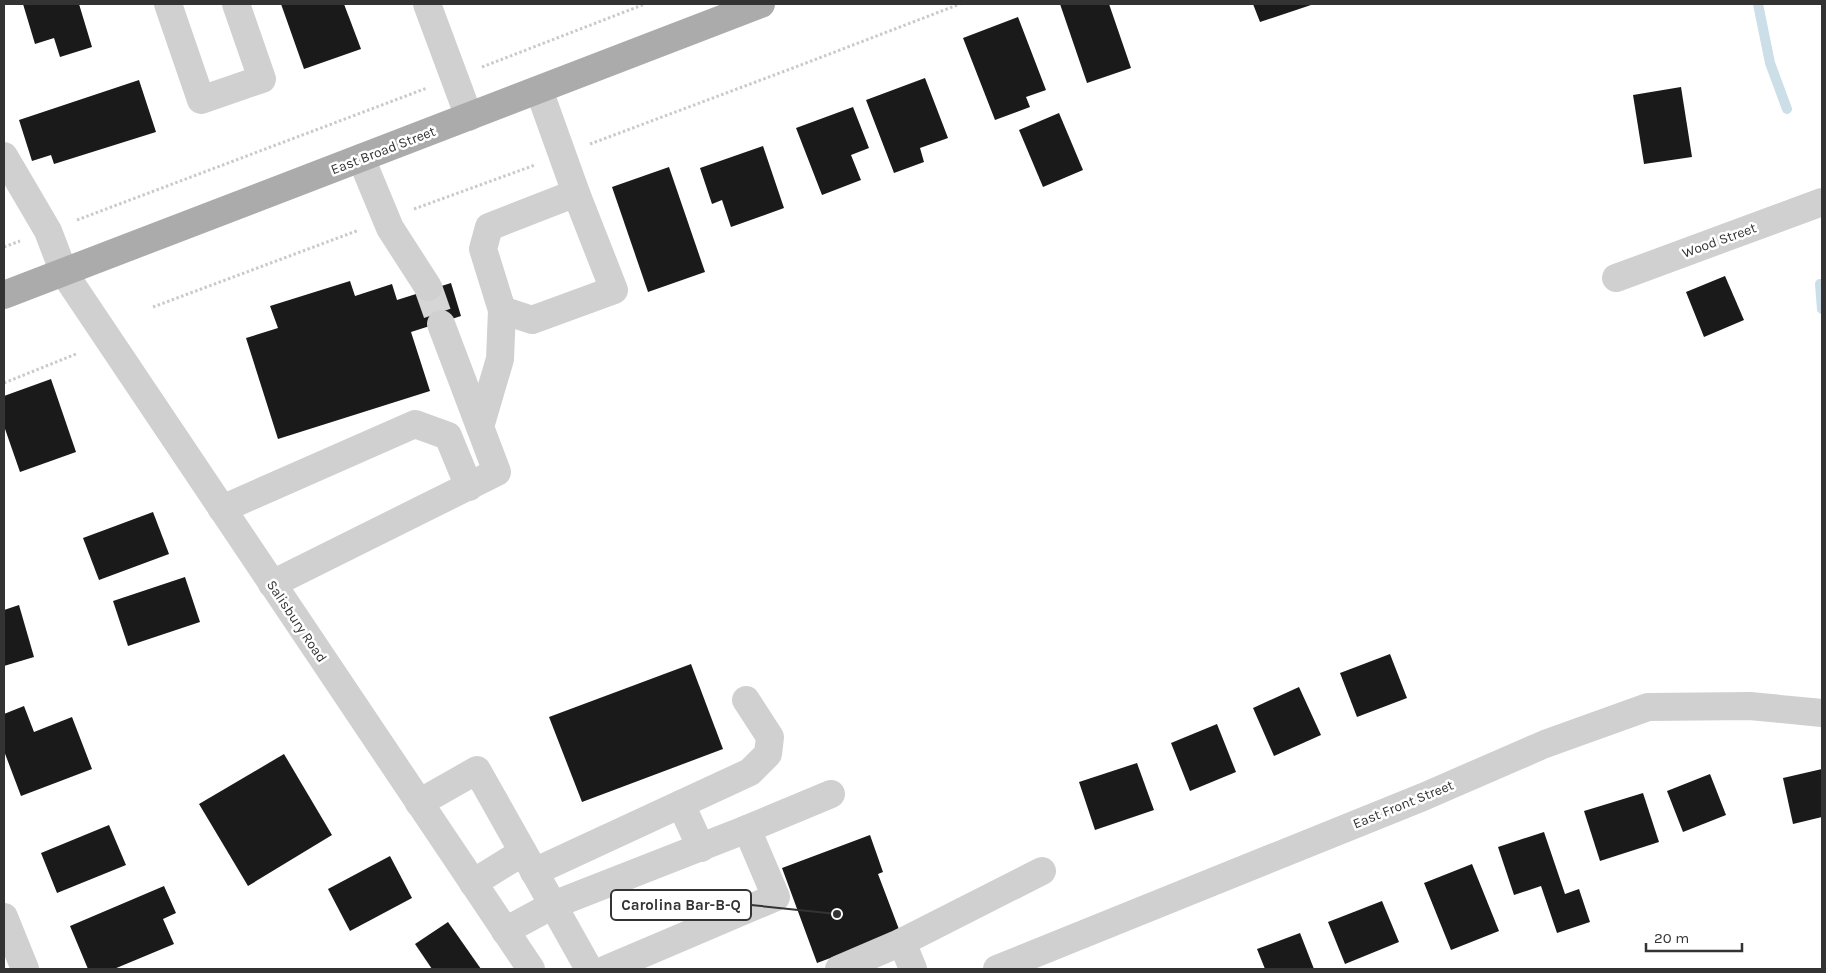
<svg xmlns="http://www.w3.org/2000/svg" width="1826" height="973" font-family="Karla,sans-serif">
<rect width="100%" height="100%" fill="#fff"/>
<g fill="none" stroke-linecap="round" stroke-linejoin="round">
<g stroke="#ccdee7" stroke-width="10">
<path d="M1758 4 1770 63 1787 109"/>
<path d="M1820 284 1822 309"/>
</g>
</g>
<g fill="#1a1a1a">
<path d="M23 4H79L92 47 60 57 54 38 35 44Z"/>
<path d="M281 4H344L361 49 304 69Z"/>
<path d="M1060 4H1109L1131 68 1087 83Z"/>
<path d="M1253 4H1314L1260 22Z"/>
<path d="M1018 17 1046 90 1026 97 1030 107 995 120 963 38Z"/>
<path d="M925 78 948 138 920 148 924 162 894 173 866 100Z"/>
<path d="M139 80 156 132 54 164 51 155 32 161 19 120Z"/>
<path d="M1681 87 1692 157 1644 164 1633 95Z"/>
<path d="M853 107 869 148 851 155 861 180 822 195 796 128Z"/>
<path d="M1059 113 1083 170 1043 187 1019 130Z"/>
<path d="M763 146 784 208 731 227 722 200 712 204 700 168Z"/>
<path d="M669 167 705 272 648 292 612 187Z"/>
<path d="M1725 276 1744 320 1704 337 1686 292Z"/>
<path d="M350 281 355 296 392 284 397 300 451 283 461 316 411 332 430 391 278 439 246 338 278 328 270 306Z"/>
<path d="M51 379 76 452 20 472 4 426V396Z"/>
<path d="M153 512 169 554 99 580 83 538Z"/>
<path d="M185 577 200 622 128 646 113 601Z"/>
<path d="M19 605 34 657 4 666V610Z"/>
<path d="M1390 654 1407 698 1357 717 1340 673Z"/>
<path d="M691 664 723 749 582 802 549 717Z"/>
<path d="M1299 687 1321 735 1274 756 1253 708Z"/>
<path d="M24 706 34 732 72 717 92 769 21 796 4 751V714Z"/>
<path d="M1217 724 1236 772 1190 791 1171 743Z"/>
<path d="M284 754 332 835 248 886 199 804Z"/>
<path d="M1137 763 1154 810 1095 830 1079 782Z"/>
<path d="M1822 769V817L1793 824 1783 778Z"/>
<path d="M1710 774 1726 815 1683 832 1667 791Z"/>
<path d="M1643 793 1659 842 1600 861 1584 811Z"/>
<path d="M109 825 126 865 57 893 41 853Z"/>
<path d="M1544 832 1565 894 1579 889 1590 922 1557 933 1541 886 1514 895 1498 847Z"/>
<path d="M870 835 883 872 878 874 900 932 817 963 782 868Z"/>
<path d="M390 856 412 898 350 931 328 889Z"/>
<path d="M1472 864 1499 931 1451 950 1424 883Z"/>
<path d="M164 886 176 913 163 919 174 944 114 969H88L70 926Z"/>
<path d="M1382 901 1399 942 1345 964 1328 922Z"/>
<path d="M448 922 481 969H432L415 944Z"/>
<path d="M1300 933 1314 969H1265L1257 949Z"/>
</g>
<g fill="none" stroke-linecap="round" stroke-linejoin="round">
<path stroke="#d6d6d6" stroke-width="28" stroke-dasharray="28 14" stroke-linecap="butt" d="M428 287 441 324"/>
<g stroke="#cacaca" stroke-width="3" stroke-dasharray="2.5 2.5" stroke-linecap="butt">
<path d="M482 67 645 4"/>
<path d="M590 144 793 68 960 4"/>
<path d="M414 209 535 165"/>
<path d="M77 220 427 88"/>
<path d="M4 247 20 241"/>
<path d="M153 307 359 230"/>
<path d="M4 383 76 354"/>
</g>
<g stroke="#d0d0d0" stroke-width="28">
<path d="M168 4 201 100 262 79 236 4"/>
<path d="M427 4 469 117"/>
<path d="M4 156 48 231 64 273 531 969"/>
<path d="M361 158 390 228 428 287"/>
<path d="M1616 278 1822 202"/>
<path d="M502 310 532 320 614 290 576 193 539 90"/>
<path d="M480 427 500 359 502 310 483 249 489 227 576 193"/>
<path d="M222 509 415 424 448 436 469 487"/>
<path d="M272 584 497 472 441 324"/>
<path d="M419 803 477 770 589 969"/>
<path d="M681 804 701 848"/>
<path d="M747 829 831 794"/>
<path d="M534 872 750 772 768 754 770 737 746 700"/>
<path d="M473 883 523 852"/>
<path d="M4 917 25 969"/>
<path d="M505 931 553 905 747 829 776 897 607 969"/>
<path d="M902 942 913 969"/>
<path d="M839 969 902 942 1042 871"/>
<path d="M997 969 1423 797 1545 744 1648 707 1750 706 1822 713"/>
</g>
<path stroke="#ababab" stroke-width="28" d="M4 295 761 4"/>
</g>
<g text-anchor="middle" stroke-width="5" stroke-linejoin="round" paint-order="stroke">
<g font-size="14" fill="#333" stroke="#fff">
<text transform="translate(383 150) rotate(-21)" y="5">East Broad Street</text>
<text transform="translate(1719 240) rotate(-20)" y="5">Wood Street</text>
<text transform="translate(297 621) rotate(56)" y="5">Salisbury Road</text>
<text transform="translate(1403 804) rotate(-22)" y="5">East Front Street</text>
</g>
</g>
<path fill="none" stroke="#333" stroke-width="2" d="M837 914L751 905"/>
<circle fill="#333" stroke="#fff" stroke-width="2" cx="837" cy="914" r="5"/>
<rect fill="#fff" stroke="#333" stroke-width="2" x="611" y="890" width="140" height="30" rx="5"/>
<g font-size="15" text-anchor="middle" font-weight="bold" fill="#333">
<text x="681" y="910">Carolina Bar-B-Q</text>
</g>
<rect width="1826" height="973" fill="none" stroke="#333333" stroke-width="10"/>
<path d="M1646 943v8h96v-8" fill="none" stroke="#333333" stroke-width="2.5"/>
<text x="1654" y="943" font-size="15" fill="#333333" stroke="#ffffff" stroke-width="4" paint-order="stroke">20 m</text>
</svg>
